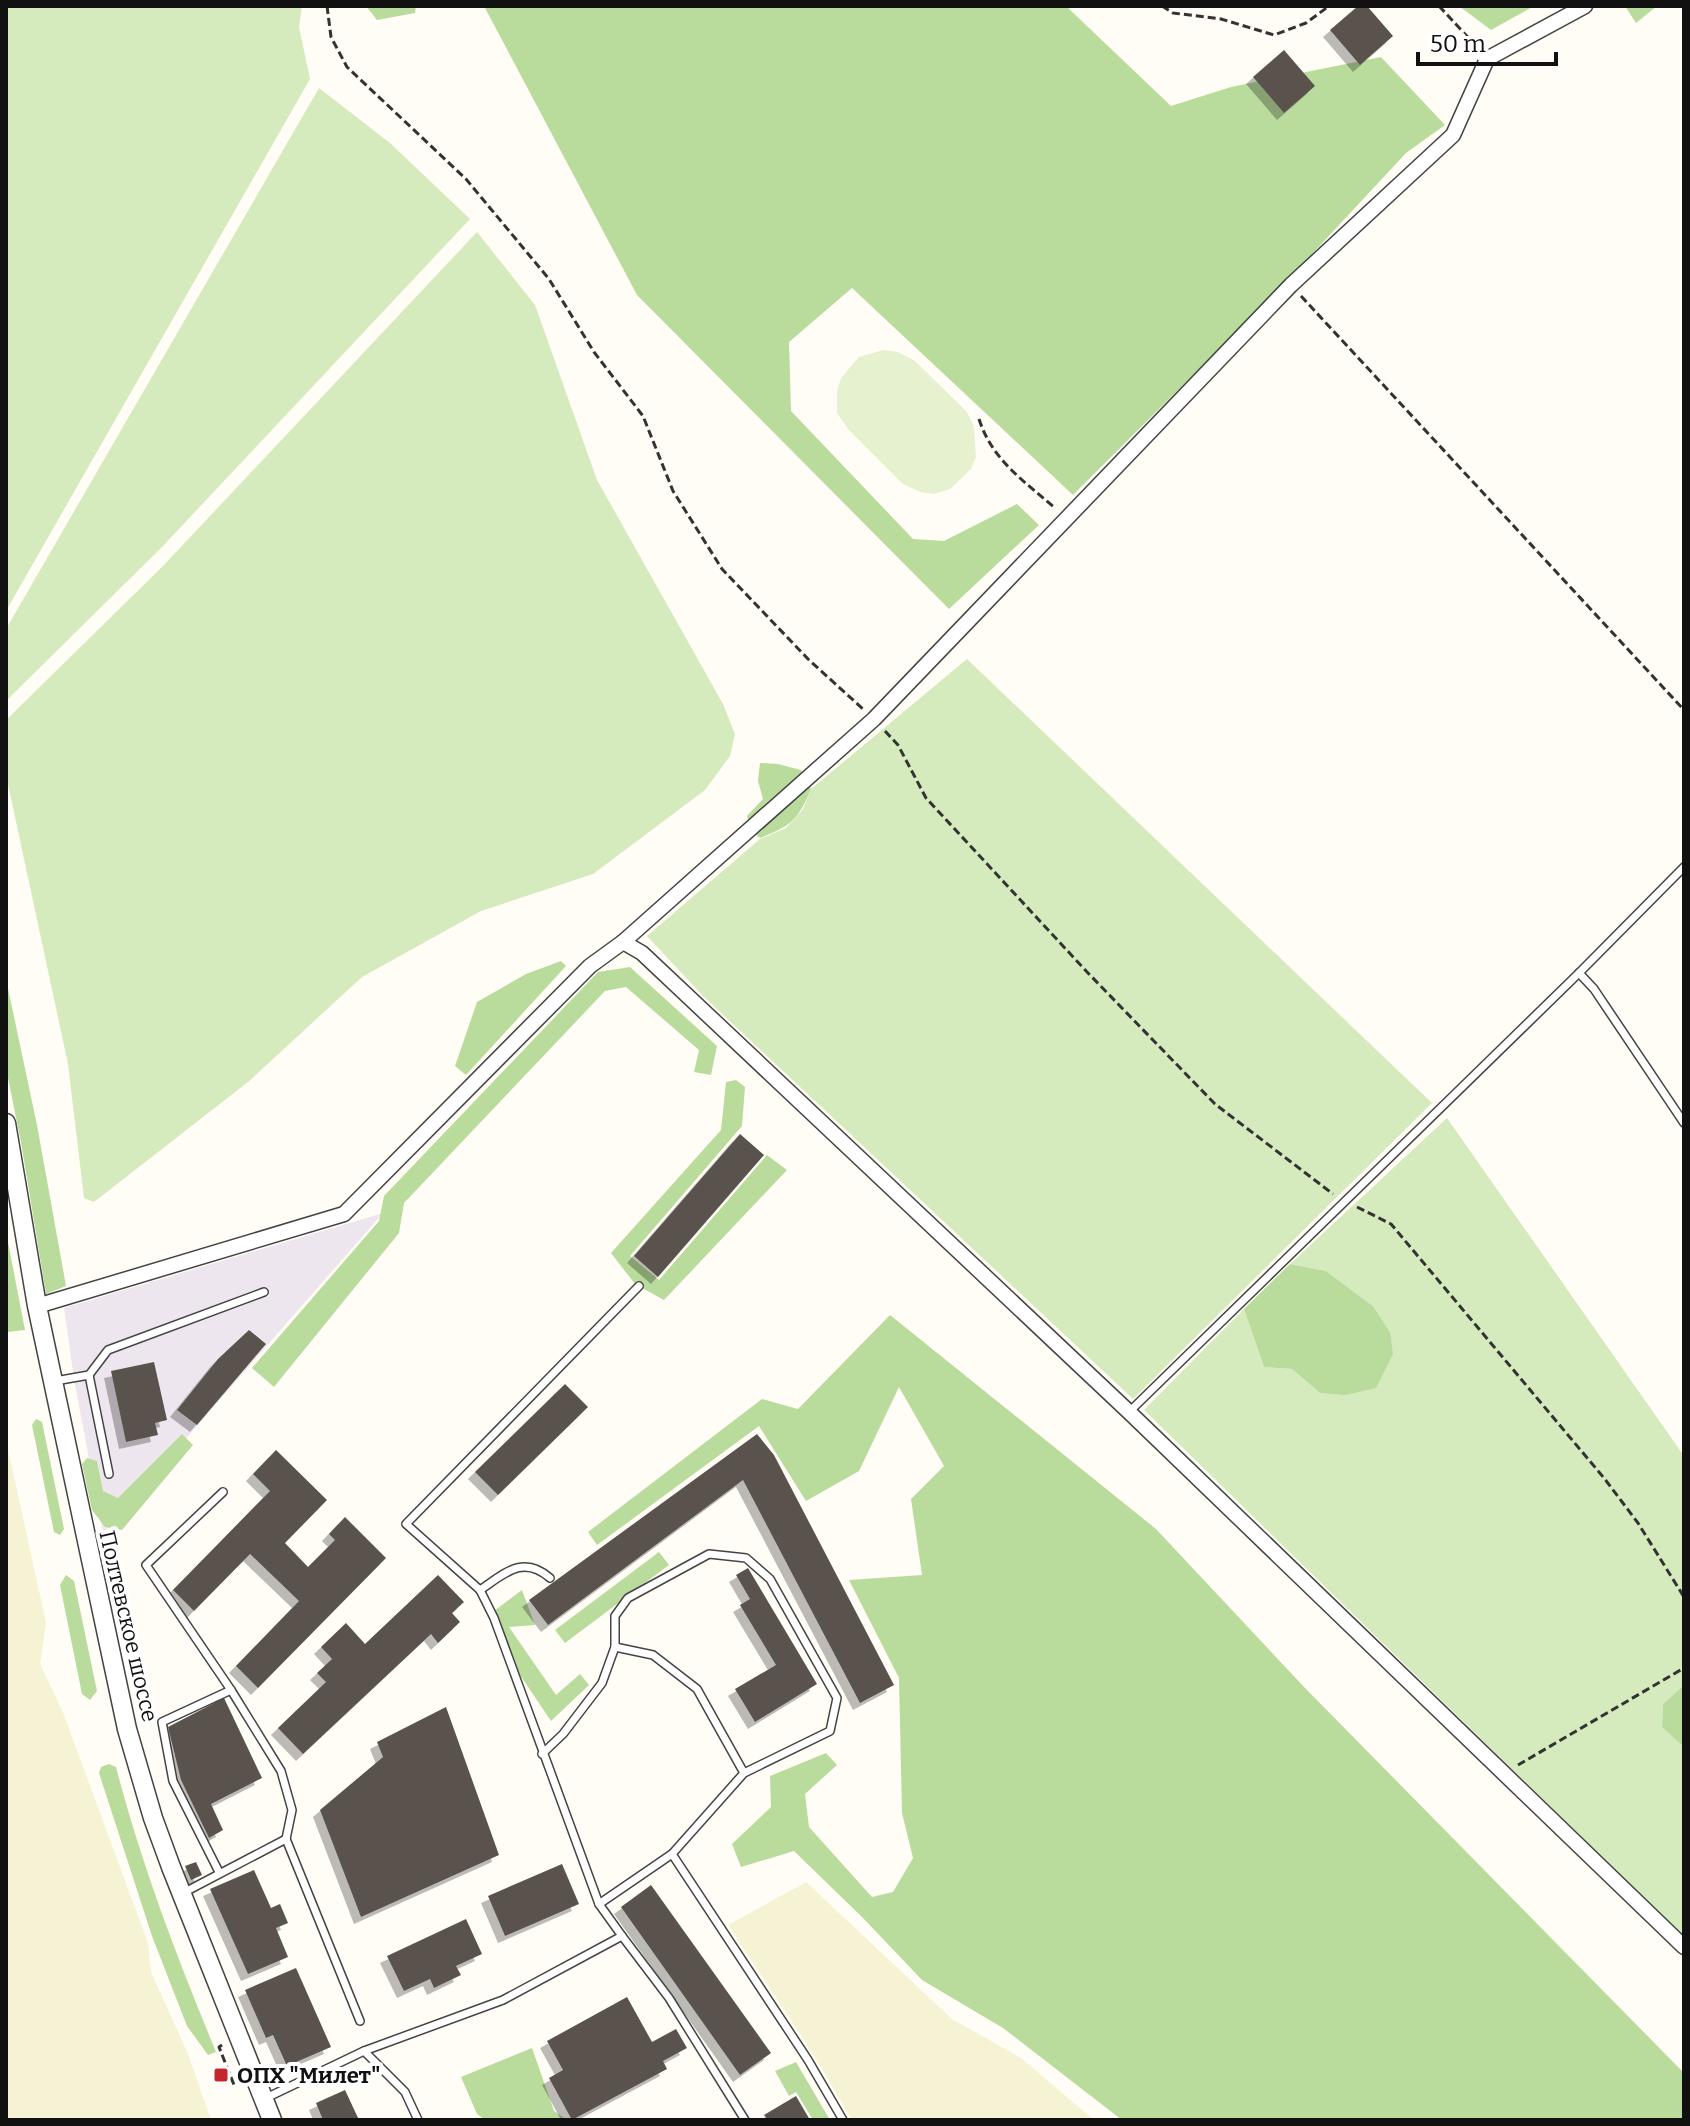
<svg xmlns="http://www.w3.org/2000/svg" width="1690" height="2126" font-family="Bitter,serif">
<defs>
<filter id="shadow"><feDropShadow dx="-7" dy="7" stdDeviation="0" flood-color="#0004"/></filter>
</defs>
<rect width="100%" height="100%" fill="#fffdf5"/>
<path fill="#eee6ef" d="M383 1213 103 1533 74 1379 64 1308Z"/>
<g fill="#f6f3d4">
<path d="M6 1440 46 1623 40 1664 62 1710 148 1943 151 1972 188 2054 211 2120H6Z"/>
<path d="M806 1882 952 2019 1021 2058 1094 2120H852L815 2057 728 1925Z"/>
</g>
<g fill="#d5ebbd">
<path d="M6 6H302L299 27 310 79 6 611Z"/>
<path d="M319 88 390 143 470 219 162 547 6 701V629Z"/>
<path d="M477 232 535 305 597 480 723 704 735 734 730 756 705 790 593 874 481 911 362 977 248 1082 94 1202 84 1198 68 1064 6 775V720L163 566Z"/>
<path d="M967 659 1432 1103 1133 1399 703 996 647 936 760 839 786 828 803 809 811 789Z"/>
<path d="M1447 1118 1684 1456V1685L1663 1704 1662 1726 1684 1747V1937L1144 1410 1244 1309 1264 1367 1292 1369 1320 1393 1390 1332 1373 1306 1326 1271 1290 1264Z"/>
</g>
<g fill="#b9dc9c">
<path d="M366 6H416L415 13 377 20Z"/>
<path d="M484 6H1066L1171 106 1231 87 1381 57 1445 125 1406 153 1286 282 1073 495 852 288 789 342 791 411 913 539 944 541 1017 504 1039 525 949 609 637 295Z"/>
<path d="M1459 6H1534L1491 30Z"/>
<path d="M1625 6H1657L1636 23Z"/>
<path d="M760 763 778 764 801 770 811 789C798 820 791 826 760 838L752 831 747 816 763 799 758 781Z"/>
<path d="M561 961 566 966 466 1075 455 1066 477 1002 526 974Z"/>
<path d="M630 967 717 1046 711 1075 694 1072 699 1050 626 987 605 991 404 1203 399 1233 274 1387 252 1368 379 1221 384 1196 598 972Z"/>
<path d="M6 979 37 1125 66 1286 46 1294 21 1142 6 1068Z"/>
<path d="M736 1080 745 1087 742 1126 630 1256 659 1280 767 1155 787 1170 664 1300 635 1284 611 1253 721 1130 726 1082Z"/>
<path d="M6 1232 25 1330 8 1332 6 1321Z"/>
<path d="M1290 1264 1326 1271 1373 1306 1390 1332 1393 1354 1376 1388 1345 1395 1320 1393 1292 1369 1264 1367 1244 1309Z"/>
<path d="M890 1315 1156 1529 1305 1688 1684 2073V2120H1122L1003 2028 922 1980 863 1918 794 1851 741 1867 732 1844 771 1807 770 1776 826 1753 837 1765 805 1794 809 1827 872 1897 893 1892 913 1858 902 1813 899 1678 849 1580 922 1575 911 1499 944 1466 899 1387 859 1471 806 1501 759 1426 597 1545 588 1532 762 1399 798 1409Z"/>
<path d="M36 1419 42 1422 64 1529 60 1535 54 1532 32 1425Z"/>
<path d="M182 1434 193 1445 122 1530 105 1527 92 1510 82 1464 87 1458 97 1461 103 1491 118 1498Z"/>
<path d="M659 1552 669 1565 565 1643 555 1630Z"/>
<path d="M66 1575 74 1581 97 1691 90 1700 82 1694 60 1585Z"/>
<path d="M522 1590 535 1625 509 1627 556 1695 580 1674 589 1685 551 1721 514 1666 494 1611Z"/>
<path d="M1684 1685V1747L1662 1727 1663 1704Z"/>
<path d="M109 1764 116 1767C142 1867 177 1957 216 2052L208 2055 187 2026 152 1936 99 1773 101 1767Z"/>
<path d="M532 2048 554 2111 567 2120H485L477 2114 461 2077Z"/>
<path d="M796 2062 830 2120H813L796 2092 789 2096 775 2071Z"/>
</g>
<path fill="#e6f2cf" d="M883 350 898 352 915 361 967 412 974 427 976 457 971 469 950 489 934 494 920 492 903 484 848 429 837 413V391L841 378 859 357Z"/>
<g fill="#5a524d" filter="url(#shadow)">
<path d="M1358 6H1367L1393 36 1360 65 1330 30Z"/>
<path d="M1284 50 1315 86 1284 113 1253 77Z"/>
<path d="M740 1134 764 1155 658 1277 634 1256Z"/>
<path d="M249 1330 266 1344 197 1425 177 1410 218 1359Z"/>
<path d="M154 1362 167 1420 155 1423 158 1435 126 1442 111 1371Z"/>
<path d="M565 1384 588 1407 498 1495 475 1472Z"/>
<path d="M757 1434 774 1455 894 1685 860 1703 743 1480 548 1625 529 1600Z"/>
<path d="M276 1450 327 1500 285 1543 308 1567 335 1540 329 1534 345 1517 386 1558 258 1688 236 1666 299 1601 250 1554 194 1611 173 1590 270 1491 253 1474Z"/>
<path d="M748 1568 817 1684 755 1722 735 1689 776 1665 740 1605 750 1599 736 1575Z"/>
<path d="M438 1575 464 1602 452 1613 460 1622 438 1643 431 1634 303 1754 278 1728 326 1682 317 1673 332 1659 321 1647 346 1623 365 1644Z"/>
<path d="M224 1698 262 1778 211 1804 223 1830 209 1838 181 1780 168 1727Z"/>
<path d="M446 1707 499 1855 361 1917 320 1810 383 1757 377 1742Z"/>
<path d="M196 1862 202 1875 191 1880 185 1866Z"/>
<path d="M562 1864 579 1904 505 1936 488 1896Z"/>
<path d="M254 1870 271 1908 280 1904 288 1923 276 1928 288 1957 248 1974 210 1889Z"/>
<path d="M651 1885 771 2053 740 2075 621 1907Z"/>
<path d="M466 1919 482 1954 456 1966 461 1975 434 1988 430 1979 404 1991 387 1956Z"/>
<path d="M296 1968 331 2047 287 2066 273 2035 266 2038 245 1990Z"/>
<path d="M627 1997 652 2042 676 2029 687 2048 663 2061 667 2069 572 2120 549 2078 563 2070 547 2041Z"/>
<path d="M345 2090 359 2120H323L316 2103Z"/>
<path d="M796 2096 810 2120H768L764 2115Z"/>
</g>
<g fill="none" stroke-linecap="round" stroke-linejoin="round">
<defs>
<g id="service">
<path d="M1579 973 1594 989 1684 1123"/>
<path d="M89 1375 109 1474"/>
<path d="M55 1381 89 1375 108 1350 264 1292"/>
<path d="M1129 1412 1579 973 1684 867"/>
<path d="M223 1492 146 1565 231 1690 281 1771 292 1810 286 1839"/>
<path d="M480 1590C504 1574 523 1554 550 1578"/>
<path d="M615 1647 653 1655 697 1689 744 1773"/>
<path d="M542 1754 563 1734 602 1683 615 1647V1616L628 1598 709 1554 746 1558 770 1579 837 1698 830 1731 744 1773 672 1854"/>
<path d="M219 1872 173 1781 162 1722 231 1690"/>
<path d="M183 1893 286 1839 360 2021"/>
<path d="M599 1904 672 1854 808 2060 843 2120"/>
<path d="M622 1936 669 1998 745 2120"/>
<path d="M364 2051 503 2000 622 1936 599 1904 494 1618 480 1590 406 1524 639 1286"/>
<path d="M266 2098 364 2051 405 2092 418 2120"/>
</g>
<g id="minor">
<path d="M623 942 642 953 1129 1412 1684 1947"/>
<path d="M37 1306 344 1214 590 966 623 942 874 719 1291 285 1453 135 1487 59 1585 6"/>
</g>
<path id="tertiary" d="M6 1123 37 1306 127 1729 153 1818 171 1867 272 2120"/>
</defs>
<use href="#service" stroke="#444" stroke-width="10"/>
<use href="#minor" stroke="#444" stroke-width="17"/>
<use href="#tertiary" stroke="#444" stroke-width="21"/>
<g stroke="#333" stroke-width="3" stroke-dasharray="8 4" stroke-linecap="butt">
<path d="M327 6 331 37 347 67 466 179 549 279 594 352 643 416 673 491 722 569 809 660 863 709"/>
<path d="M1162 6 1173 13 1221 19 1274 35 1306 23 1329 6"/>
<path d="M1439 6 1477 47"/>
<path d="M1301 296 1684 710"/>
<path d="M979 419C992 460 1024 481 1055 508"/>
<path d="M885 731 898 745 926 798 1088 973 1215 1104 1333 1194"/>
<path d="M1357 1207 1391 1224 1604 1478 1638 1523 1684 1597"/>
<path d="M1518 1765 1684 1668"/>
<path d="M222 2045 219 2047 234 2085"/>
</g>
<use href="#service" stroke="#fff" stroke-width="7"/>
<use href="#minor" stroke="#fff" stroke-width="14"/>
<use href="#tertiary" stroke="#fff" stroke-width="18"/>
</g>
<rect fill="#c4262e" stroke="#fff" stroke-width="3" x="213" y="2067" width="16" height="16" rx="4"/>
<g text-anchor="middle" stroke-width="8" stroke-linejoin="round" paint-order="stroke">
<g font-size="22" fill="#111" stroke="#fff">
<text transform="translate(129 1626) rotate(77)" y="8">Полтевское шоссе</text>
</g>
<g font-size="22" font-weight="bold" fill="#111" stroke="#fff" text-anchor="start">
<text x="237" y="2083">ОПХ "Милет"</text>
</g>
</g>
<rect width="1690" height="2126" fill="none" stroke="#111111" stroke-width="16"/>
<path d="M1418 52v12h138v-12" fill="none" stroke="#111111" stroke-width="4"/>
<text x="1430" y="52" font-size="24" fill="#111111" stroke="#ffffff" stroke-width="6" paint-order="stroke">50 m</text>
</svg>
